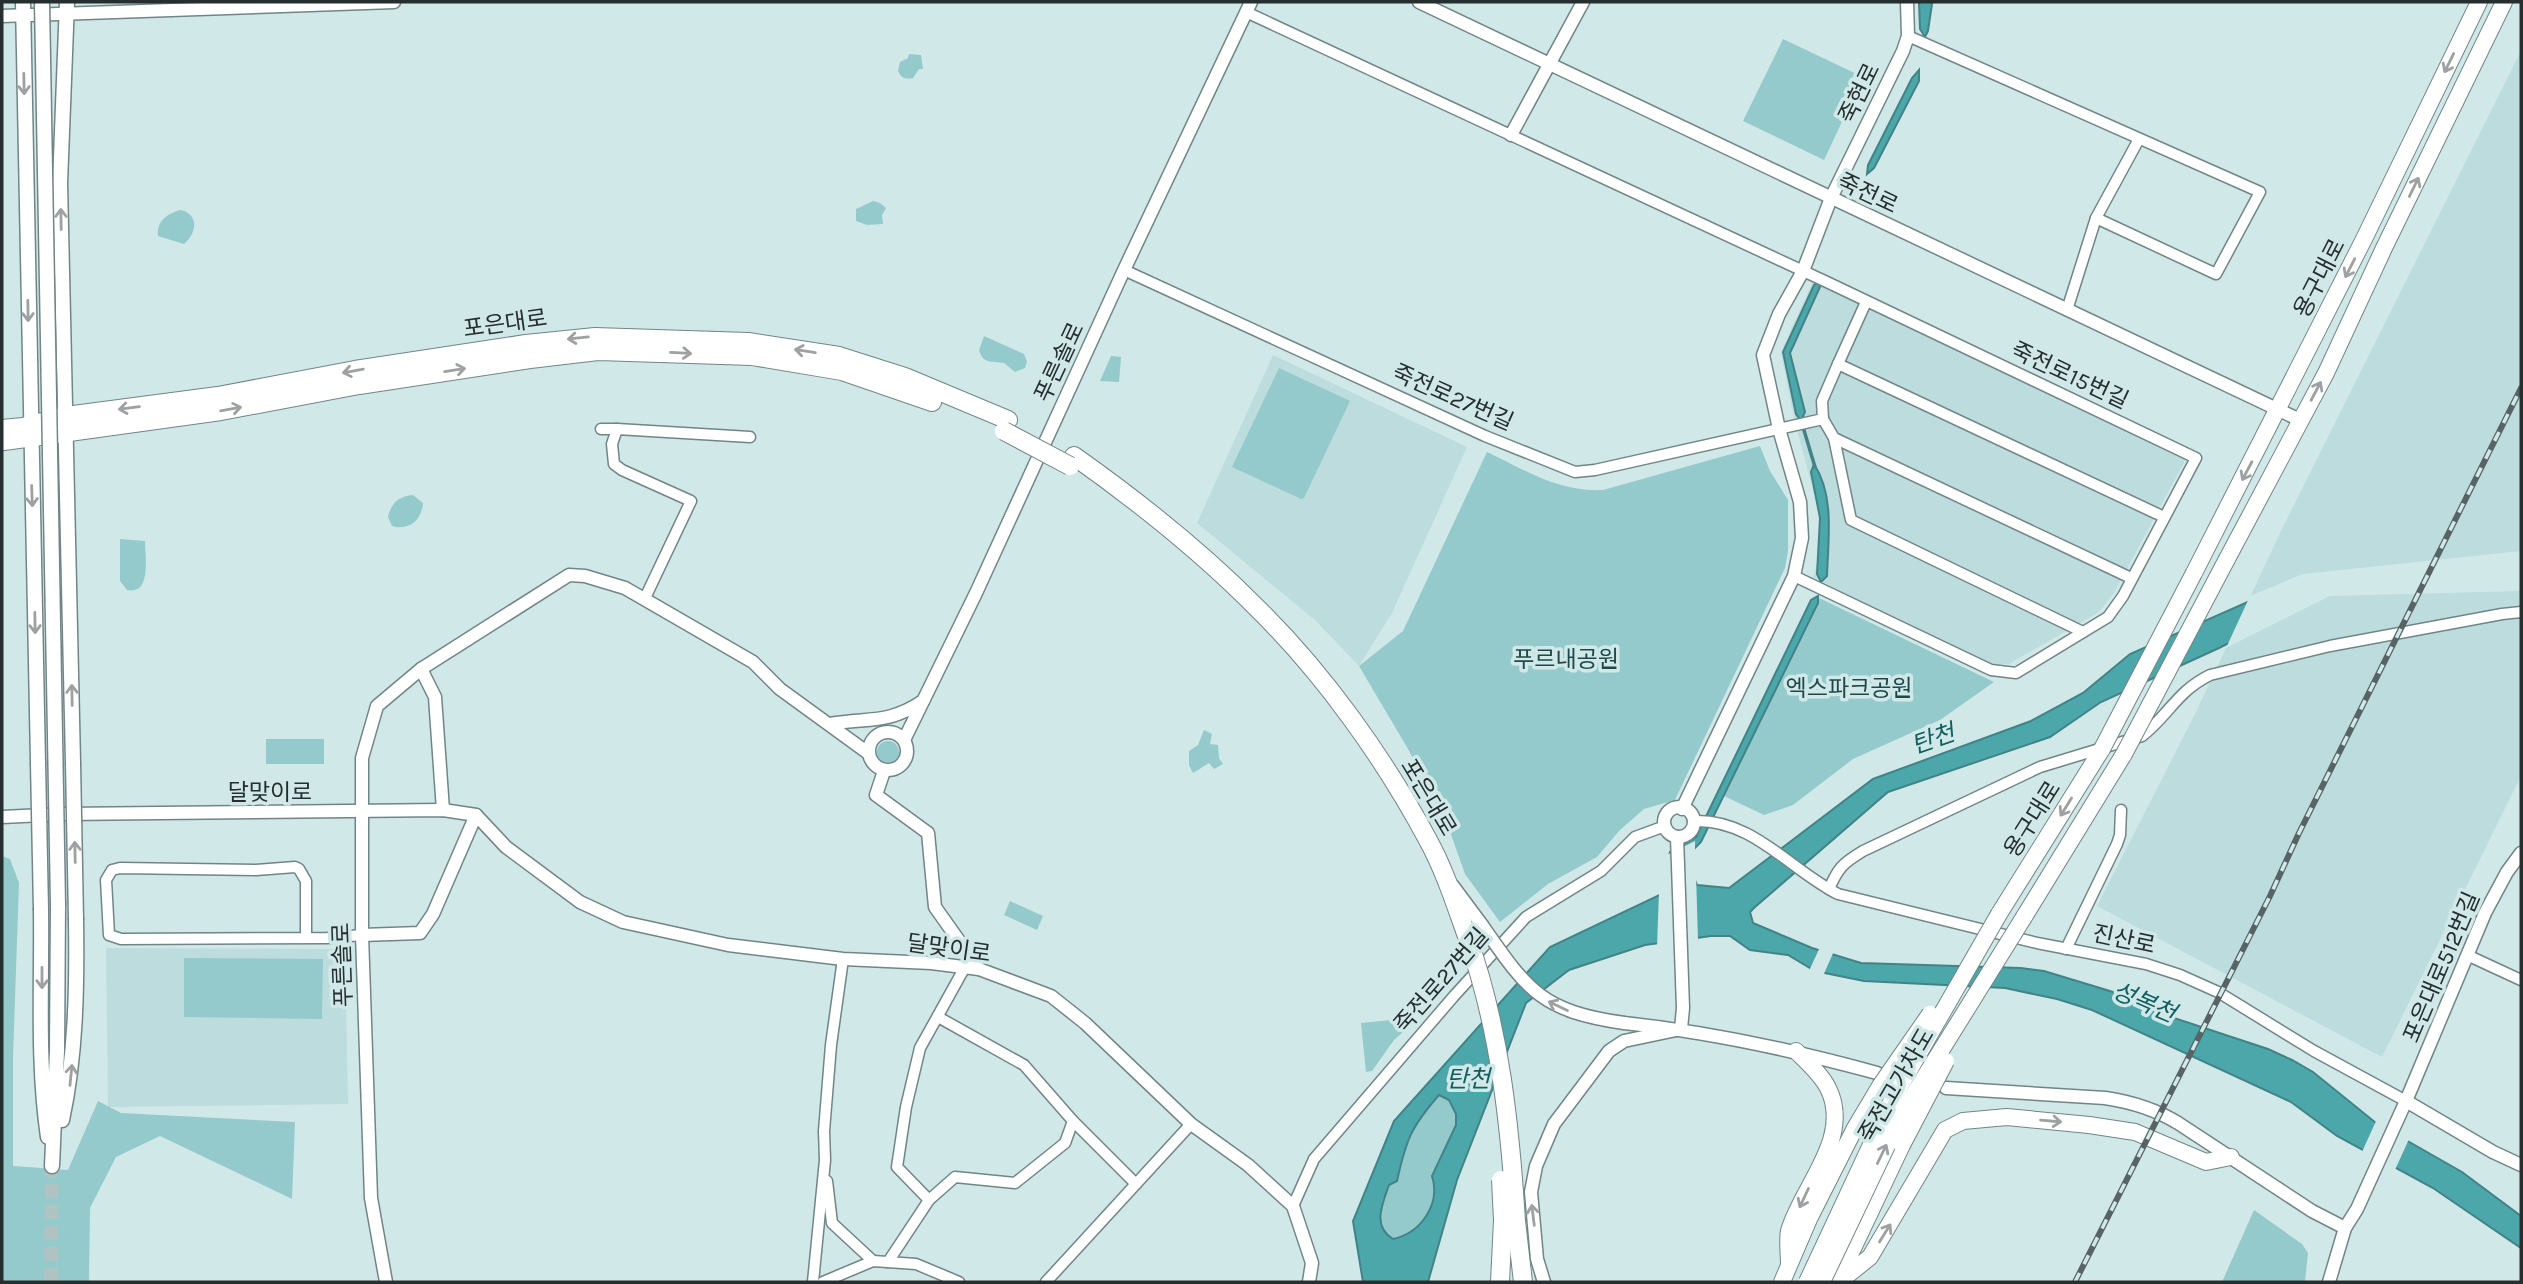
<svg xmlns="http://www.w3.org/2000/svg" width="2523" height="1284" font-family="Karla,'Noto Sans KR',sans-serif">
<rect width="100%" height="100%" fill="#d1e8e8"/>
<g fill="#bddcdd">
<path d="M2521 51V776L2382 1057 2097 906 2196 712 2281 531Z"/>
<path d="M1813 281 2187 457 2114 593 2099 612 2009 664H1989L1955 649 1813 577 1822 550 1821 521 1794 418 1781 352Z"/>
<path d="M1273 355 1467 447 1392 613 1359 666 1316 621 1197 523Z"/>
<path d="M106 948 345 949 348 1104 108 1107Z"/>
</g>
<g fill="#94cacc">
<path d="M1783 39 1863 77 1824 160 1743 121Z"/>
<path d="M909 54 921 55 923 69H919L913 78C906 80 901 78 898 71L900 62 908 58Z"/>
<path d="M873 201 880 203 886 208 882 215 883 224 867 225 856 221V209Z"/>
<path d="M181 210C200 215 196 234 184 244L158 236C156 221 168 213 181 210Z"/>
<path d="M984 336 1024 354 1027 362 1025 368 1015 372 1004 363C991 361 983 364 979 350Z"/>
<path d="M1111 356 1121 357 1119 382 1100 381Z"/>
<path d="M1279 368 1350 401 1304 498 1301 499 1232 467Z"/>
<path d="M1760 446 1770 471 1788 500V551L1785 568 1675 800 1644 809 1620 830 1597 857 1548 884 1500 922 1465 874 1448 826 1408 749 1359 666 1403 631 1487 452C1527 471 1558 492 1603 490Z"/>
<path d="M413 495 423 503C422 520 409 531 392 526L388 517C391 503 399 496 413 495Z"/>
<path d="M120 539 145 541C145 557 152 595 127 590L120 581Z"/>
<path d="M1819 598 1994 682 1940 720 1853 759 1793 805 1764 815 1722 795Z"/>
<path d="M1204 730 1212 734 1210 744 1218 745 1219 758 1223 764 1214 769 1209 763 1193 773 1189 765V751L1198 745Z"/>
<rect x="266" y="739" width="58" height="25"/>
<circle cx="888" cy="752" r="11"/>
<path d="M2 856 10 859 19 883 13 1058V1166L68 1170 98 1101 121 1113 295 1122 292 1199 160 1136 116 1157 90 1208 89 1282H2Z"/>
<path d="M1010 901 1043 916 1037 930 1004 915Z"/>
<path d="M184 958 323 959 322 1019 184 1017Z"/>
<path d="M1411 1018 1412 1024 1394 1040 1372 1071 1366 1072 1361 1023Z"/>
<path d="M1439 1095 1449 1100 1456 1114V1125L1432 1176C1441 1204 1421 1233 1393 1239 1372 1226 1382 1204 1389 1185L1397 1181C1406 1140 1411 1127 1439 1095Z"/>
<path d="M2254 1210 2302 1244 2308 1253 2305 1282H2222Z"/>
</g>
<g fill="#4ca7ab" stroke="#418386" stroke-width="2" fill-rule="evenodd">
<path d="M1919 2H1931L1932 4 1928 31 1925 37 1920 29Z"/>
<path d="M1919 70V81L1874 168 1867 174 1868 165 1912 78Z"/>
<path d="M1819 282 1820 287 1790 353 1805 412 1801 421 1796 414 1783 352 1814 285Z"/>
<path d="M1814 464C1835 496 1828 540 1827 576L1821 582 1817 574 1820 518 1811 472Z"/>
<path d="M2304 577 2329 593 2219 648 2101 702 2050 737 1888 792 1755 907 1750 912 1753 923 1812 948 1861 963 2021 968 2044 971 2123 995 2156 1012 2268 1049 2292 1060 2313 1072 2376 1123 2462 1172 2521 1216V1248L2433 1188 2337 1136 2291 1102 2092 1010 2057 999 2005 988 1864 981 1815 971 1788 955 1750 950 1730 936H1711L1645 945 1569 970 1526 1003 1457 1180 1428 1282H1363L1353 1221 1394 1121 1550 947 1666 892 1664 880 1670 852 1696 837 1811 600 1818 596V603L1701 842 1686 857 1697 885 1729 888 1873 779 2031 721 2083 693 2130 654ZM1439 1095 1449 1100 1456 1114V1125L1432 1176C1441 1204 1421 1233 1393 1239 1372 1226 1382 1205 1389 1185L1397 1181C1406 1140 1411 1127 1439 1095Z"/>
</g>
<g fill="#d1e8e8">
<path d="M2521 551V591L2330 596 2226 648 2250 596 2303 574Z"/>
<path d="M1695 841V853L1690 858 1696 873 1698 941 1657 947 1659 892 1662 890 1661 880 1665 856Z"/>
<path d="M1820 947 1834 951 1823 976 1809 971Z"/>
<path d="M2377 1119 2410 1137 2394 1172 2361 1154Z"/>
</g>
<g fill="none" stroke-linecap="round" stroke-linejoin="round">
<path stroke="#418386" stroke-width="3.5" d="M1803 427 1815 467"/>
<path stroke="#afc3c3" stroke-width="14" stroke-dasharray="14 7" stroke-linecap="butt" d="M51 1282 52 1166"/>
<defs>
<g id="minor">
<path d="M1246 12 1829 283 2196 458 2123 596 2108 617 2016 673 1991 670 1794 576"/>
<path d="M1908 36 2260 192 2216 274 2096 218"/>
<path d="M1124 270 1485 436 1575 472 1595 470 1823 419 1834 438 2131 578"/>
<path d="M2067 310 2096 218 2139 139"/>
<path d="M1838 364 1866 302"/>
<path d="M1823 419 1822 401 1838 364 2164 517"/>
<path d="M601 429H617"/>
<path d="M1834 438 1851 520 2083 632"/>
<path d="M645 598 691 501 622 470 614 464 612 444 617 429 750 437"/>
<path d="M1694 821C1753 819 1789 869 1838 894L2037 943 2146 964 2180 975 2218 992 2314 1051 2406 1101"/>
<path d="M1829 889C1838 868 1843 863 1863 851L2040 767 2142 736C2170 714 2176 692 2210 675L2330 646 2502 614 2521 612"/>
<path d="M306 938V881L299 869 295 867 256 870 120 868 112 870 106 880 109 935 121 939 327 938 362 935"/>
<path d="M2066 949 2117 844 2120 835 2121 810"/>
<path d="M2467 955 2521 980"/>
<path d="M1073 1121 1136 1184"/>
<path d="M827 1181 832 1223 873 1261"/>
<path d="M929 1200 955 1177 1015 1183 1065 1143 1073 1121 1024 1065 938 1017"/>
<path d="M1293 1206 1314 1159 1454 996 1526 917 1601 871 1635 837 1665 826"/>
<path d="M888 1262 929 1200 897 1167 906 1107 920 1048 965 967"/>
<path d="M813 1282 825 1160 824 1131 831 1045 843 959"/>
<path d="M823 1282 873 1261 916 1264 959 1282"/>
<path d="M1046 1282 1191 1124"/>
</g>
<g id="tertiary">
<path d="M1419 2 2300 420"/>
<path d="M2 16 394 2"/>
<path d="M1511 135 1583 2"/>
<path d="M421 669 435 697 443 810"/>
<path d="M830 724C868 717 887 725 923 701"/>
<circle cx="888" cy="751" r="19"/>
<path d="M904 740 976 593 1124 270 1251 2"/>
<path d="M884 771 876 795 928 833 935 907 979 969"/>
<circle cx="1679" cy="822" r="15"/>
<path d="M1682 809 1794 576 1802 538 1800 502 1779 429 1763 355 1779 314 1803 271 1831 198 1903 51 1908 36 1907 2"/>
<path d="M2 817 64 814 443 810 476 815 506 847 580 902 623 922 728 945 843 959 931 963 979 969 1051 996 1085 1023 1191 1124 1248 1165 1293 1206 1312 1263 1309 1282"/>
<path d="M1677 837 1683 1008 1681 1029"/>
<path d="M1453 886 1482 925"/>
<path d="M362 935 420 933 433 914 476 815"/>
<path d="M1624 1023C1710 1032 1793 1050 1877 1073"/>
<path d="M1946 1088 2105 1098C2132 1102 2155 1109 2178 1123L2312 1211 2345 1228"/>
<path d="M2406 1101 2493 1152 2521 1165"/>
<path d="M386 1282 371 1198 362 935V758L377 706 421 669 569 575 585 576 625 588 753 662 780 689 868 753"/>
<path d="M1544 1282 1537 1259 1531 1192 1536 1166 1554 1124 1609 1051 1624 1041 1681 1029"/>
<path d="M2329 1282 2345 1228 2357 1209 2406 1101 2485 913 2507 872 2521 853"/>
</g>
<g id="secondary">
<path d="M23 2 38 763"/>
<path d="M67 2 60 183 73 763"/>
<path d="M41 910C42 986 37 1062 48 1137"/>
<path d="M62 1120C76 1055 77 987 76 920"/>
<path d="M52 1166 57 1051 58 905"/>
</g>
<g id="primary">
<path d="M2227 559 2326 373 2384 248 2504 2"/>
<path d="M2194 573 2364 239 2479 2"/>
<path d="M1999 914 2102 749"/>
<path d="M2024 917 2124 754"/>
<path d="M1789 1264C1789 1253 1787 1241 1789 1231 1802 1186 1853 1138 1828 1088 1821 1074 1807 1062 1796 1051"/>
<path d="M1838 1280 1902 1145"/>
<path d="M1782 1282 1809 1219 1855 1128"/>
<path d="M1839 1282 1870 1257 1945 1130 1963 1121 2007 1117 2089 1125 2135 1132 2206 1162 2231 1157"/>
</g>
<g id="trunk">
<path d="M2 429 23 427 66 416 218 396 355 370 526 344 595 337 748 342 839 356 905 377 1008 420"/>
<path d="M4 441 221 411 359 385 530 359 598 351 752 356 842 371 932 402"/>
<path d="M1074 456C1139 502 1202 552 1258 609 1324 674 1384 758 1428 840 1445 871 1456 906 1468 939"/>
<path d="M1516 1221 1523 1282"/>
<path d="M1500 1282 1503 1220"/>
</g>
</defs>
<use href="#minor" stroke="#718586" stroke-width="13"/>
<use href="#tertiary" stroke="#718586" stroke-width="15"/>
<use href="#secondary" stroke="#718586" stroke-width="17"/>
<use href="#primary" stroke="#718586" stroke-width="18"/>
<use href="#trunk" stroke="#718586" stroke-width="20"/>
<use href="#minor" stroke="#fff" stroke-width="10"/>
<use href="#tertiary" stroke="#fff" stroke-width="12"/>
<use href="#secondary" stroke="#fff" stroke-width="14"/>
<use href="#primary" stroke="#fff" stroke-width="16"/>
<use href="#trunk" stroke="#fff" stroke-width="18"/>
<defs>
<path id="rail" d="M2075 1282 2270 896 2299 833 2521 388"/>
</defs>
<use href="#rail" stroke="#576364" stroke-width="6"/>
<use href="#rail" stroke="#d1e8e8" stroke-width="3.5" stroke-dasharray="10" stroke-linecap="butt"/>
<defs>
<path id="tertiary-bridge" d="M1482 925C1528 991 1541 1011 1624 1023"/>
<g id="secondary-bridge">
<path d="M42 2 58 905"/>
<path d="M38 763 41 910"/>
<path d="M73 763 76 920"/>
</g>
<g id="primary-bridge">
<path d="M2102 749 2194 573"/>
<path d="M2124 754 2227 559"/>
<path d="M1855 1128 1880 1086 1930 1014"/>
<path d="M1902 1145 1946 1061"/>
<path d="M1807 1282 1891 1102 1999 914"/>
<path d="M1822 1282 1904 1110 2024 917"/>
</g>
<g id="trunk-bridge">
<path d="M1004 431 1070 466"/>
<path d="M1468 939C1500 1029 1510 1126 1516 1221"/>
<path d="M1501 1180 1503 1220"/>
</g>
</defs>
<use href="#tertiary-bridge" stroke="#718586" stroke-width="15" stroke-linecap="butt"/>
<use href="#secondary-bridge" stroke="#718586" stroke-width="17" stroke-linecap="butt"/>
<use href="#primary-bridge" stroke="#718586" stroke-width="18" stroke-linecap="butt"/>
<use href="#trunk-bridge" stroke="#718586" stroke-width="20" stroke-linecap="butt"/>
<use href="#tertiary-bridge" stroke="#fff" stroke-width="12"/>
<use href="#secondary-bridge" stroke="#fff" stroke-width="14"/>
<use href="#primary-bridge" stroke="#fff" stroke-width="16"/>
<use href="#trunk-bridge" stroke="#fff" stroke-width="18"/>
</g>
<defs><path id="oneway-shaft" d="M-6 0H5M1.5-3L5.5 0L1.5 3" fill="none" stroke-width="1.6" stroke-linecap="round" stroke-linejoin="round" transform="scale(1.75)"/></defs>
<g stroke="#9da1a1">
<use href="#oneway-shaft" transform="translate(2449 63) rotate(116)"/>
<use href="#oneway-shaft" transform="translate(24 84) rotate(89)"/>
<use href="#oneway-shaft" transform="translate(2414 187) rotate(-64)"/>
<use href="#oneway-shaft" transform="translate(61 219) rotate(-91)"/>
<use href="#oneway-shaft" transform="translate(2350 268) rotate(117)"/>
<use href="#oneway-shaft" transform="translate(28 311) rotate(89)"/>
<use href="#oneway-shaft" transform="translate(578 338) rotate(174)"/>
<use href="#oneway-shaft" transform="translate(805 351) rotate(-171)"/>
<use href="#oneway-shaft" transform="translate(681 353) rotate(3)"/>
<use href="#oneway-shaft" transform="translate(455 370) rotate(-9)"/>
<use href="#oneway-shaft" transform="translate(353 371) rotate(170)"/>
<use href="#oneway-shaft" transform="translate(2316 391) rotate(-62)"/>
<use href="#oneway-shaft" transform="translate(129 408) rotate(173)"/>
<use href="#oneway-shaft" transform="translate(231 409) rotate(-10)"/>
<use href="#oneway-shaft" transform="translate(2247 471) rotate(118)"/>
<use href="#oneway-shaft" transform="translate(32 496) rotate(88)"/>
<use href="#oneway-shaft" transform="translate(35 623) rotate(89)"/>
<use href="#oneway-shaft" transform="translate(72 695) rotate(-91)"/>
<use href="#oneway-shaft" transform="translate(2066 807) rotate(122)"/>
<use href="#oneway-shaft" transform="translate(75 852) rotate(-91)"/>
<use href="#oneway-shaft" transform="translate(42 978) rotate(90)"/>
<use href="#oneway-shaft" transform="translate(1558 1006) rotate(-155)"/>
<use href="#oneway-shaft" transform="translate(71 1075) rotate(-84)"/>
<use href="#oneway-shaft" transform="translate(2051 1121) rotate(5)"/>
<use href="#oneway-shaft" transform="translate(1882 1154) rotate(-64)"/>
<use href="#oneway-shaft" transform="translate(1804 1198) rotate(115)"/>
<use href="#oneway-shaft" transform="translate(1533 1215) rotate(-97)"/>
<use href="#oneway-shaft" transform="translate(1885 1233) rotate(-58)"/>
</g>
<g text-anchor="middle" stroke-width="7" stroke-linejoin="round" paint-order="stroke">
<g font-size="23" fill="#262e2f" stroke="#d1e8e8">
<text transform="translate(1859 93) rotate(-64)" y="8">죽현로</text>
<text transform="translate(1868 193) rotate(25)" y="8">죽전로</text>
<text transform="translate(2319 278) rotate(-63)" y="8">용구대로</text>
<text transform="translate(505 323) rotate(-8)" y="8">포은대로</text>
<text transform="translate(1059 362) rotate(-65)" y="8">푸른솔로</text>
<text transform="translate(2070 375) rotate(25)" y="8">죽전로15번길</text>
<text transform="translate(1453 397) rotate(24)" y="8">죽전로27번길</text>
<text x="270" y="800">달맞이로</text>
<text transform="translate(1429 797) rotate(59)" y="8">포은대로</text>
<text transform="translate(2032 819) rotate(-58)" y="8">용구대로</text>
<text transform="translate(2124 939) rotate(12)" y="8">진산로</text>
<text transform="translate(949 948) rotate(8)" y="8">달맞이로</text>
<text transform="translate(342 965) rotate(-92)" y="8">푸른솔로</text>
<text transform="translate(2441 967) rotate(-67)" y="8">포은대로512번길</text>
<text transform="translate(1441 980) rotate(-49)" y="8">죽전로27번길</text>
<text transform="translate(1896 1085) rotate(-60)" y="8">죽전고가차도</text>
</g>
<g font-size="23" fill="#1f484a" stroke="#d1e8e8">
<text x="1566" y="667">푸르내공원</text>
<text x="1849" y="696">엑스파크공원</text>
</g>
<g font-size="24" font-style="italic" fill="#115e61" stroke="#d1e8e8">
<text transform="translate(1933 739) rotate(-19)" y="8">탄천</text>
<text transform="translate(2144 1002) rotate(23)" y="8">성복천</text>
<text x="1468" y="1087">탄천</text>
</g>
</g>
<rect width="2523" height="1284" fill="none" stroke="#262e2f" stroke-width="7"/>
</svg>
